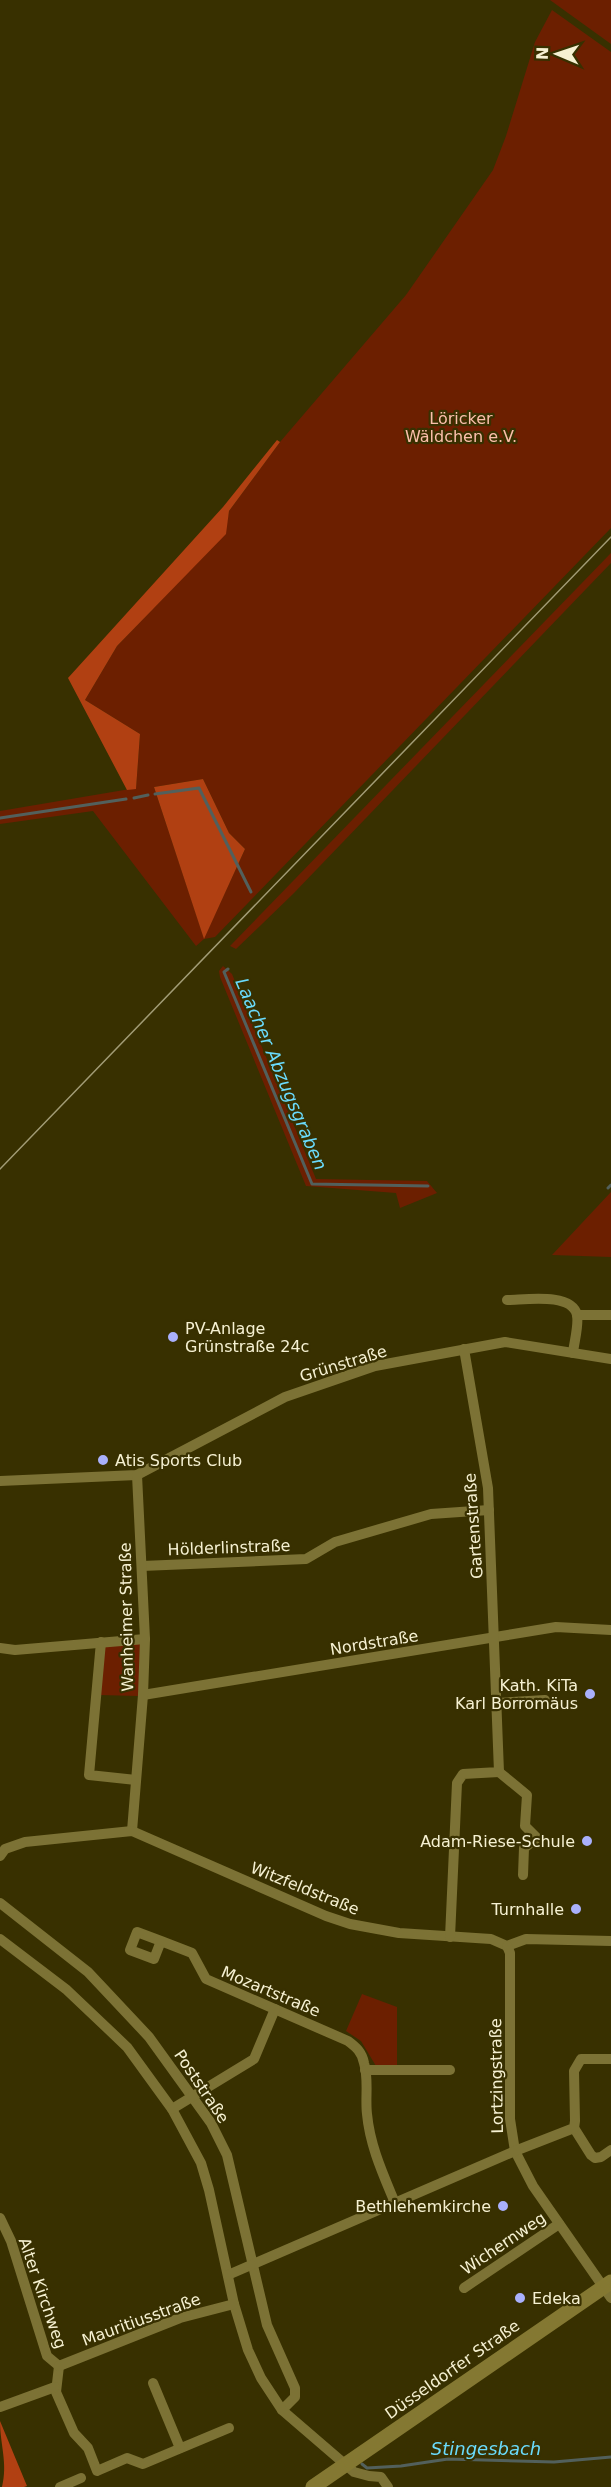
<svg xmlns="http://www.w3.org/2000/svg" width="611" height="2487" font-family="'DejaVu Sans',sans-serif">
<rect width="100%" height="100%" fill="#383000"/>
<g fill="#6c1f00" fill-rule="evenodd">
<path d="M550 0H611V44Z"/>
<path d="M552 10 611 52V528L215 937 204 939 196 946 93 811 0 824V811L136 788 140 734 85 700 117 646 225 534 229 511 280 442 406 295 493 170 506 136 535 42ZM203 779 229 833 245 849 204 938 154 787Z"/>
<path d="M611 553V563L293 894 236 949 230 946Z"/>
<path d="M223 966 232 974 316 1179 427 1181 437 1193 400 1208 396 1193 306 1186 220 977 219 971Z"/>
<path d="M611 1192V1257L552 1255Z"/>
<path d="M140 1643 139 1696 99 1695 104 1646Z"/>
<path d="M362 1994 397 2007V2066H376L361 2041 346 2031Z"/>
</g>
<g fill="#b14012">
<path d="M277 440 280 442 229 511 226 534 117 646 85 700 140 734 136 789 127 790 68 678 223 507Z"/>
<path d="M203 779 229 833 245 849 204 939 154 787Z"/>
<path d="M0 2421 27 2486 24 2487H2C8 2463 0 2445 0 2421Z"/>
</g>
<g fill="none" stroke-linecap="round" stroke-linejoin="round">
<g stroke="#52605c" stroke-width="3">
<path d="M155 794 199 788 251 892"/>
<path d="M134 798 148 795"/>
<path d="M0 818 126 799"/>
<path d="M228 969 224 972 312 1184 428 1186"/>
<path d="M608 1188 611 1185"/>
<path d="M362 2464 367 2468 401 2466 448 2459 554 2462 611 2457"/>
</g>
<g stroke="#7c7235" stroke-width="10">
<path d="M507 1300C524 1300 572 1292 577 1315 579 1326 574 1342 573 1353"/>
<path d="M577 1315H611"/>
<path d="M0 1481 137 1475 285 1397 375 1366 505 1342 611 1359"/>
<path d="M142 1566 306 1559 335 1542 431 1514 489 1510"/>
<path d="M101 1642 89 1775 136 1780"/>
<path d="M0 1648 15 1650 145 1639"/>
<path d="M143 1695 556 1627 611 1630"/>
<path d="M497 1703 545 1700"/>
<path d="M499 1772 527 1795 525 1826 537 1838 524 1848 523 1875"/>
<path d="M132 1831 143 1695 145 1639 137 1475"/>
<path d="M0 1856 5 1849 25 1842 132 1831 326 1916 350 1924 399 1933 491 1939 507 1946 526 1939 611 1941"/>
<path d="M0 1903 88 1972 149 2037 211 2123 227 2155 267 2325 295 2388V2397L282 2410"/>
<path d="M450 1937 457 1783 463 1774 499 1772 488 1488 464 1349"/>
<path d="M0 1939 67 1990 127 2047 172 2109 201 2163 209 2190 234 2304 248 2350 261 2378 282 2410 354 2472 369 2476 381 2477 388 2487"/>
<path d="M161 1941 137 1932 130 1950 154 1959 161 1941 192 1953 206 1979 348 2041C356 2047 362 2052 364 2063 369 2079 365 2098 367 2114 370 2146 383 2174 395 2203"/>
<path d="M507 1946 510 1953V2119L515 2151 533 2186 611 2298"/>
<path d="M365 2070H450"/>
<path d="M172 2109 254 2059 275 2009"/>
<path d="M574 2128 591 2155 595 2158 601 2157 611 2150"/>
<path d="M0 2218 11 2241 47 2356 59 2366"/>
<path d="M228 2275 515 2151 574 2128 575 2121 574 2071 581 2059H611"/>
<path d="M464 2288 559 2224"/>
<path d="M59 2366 56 2392 74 2433 88 2448 97 2471 127 2458 143 2464 229 2428"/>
<path d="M59 2366 180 2318 234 2304"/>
<path d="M153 2383 180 2448"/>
<path d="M0 2407 55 2387"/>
<path d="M60 2487 81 2478"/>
</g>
<path stroke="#847832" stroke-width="15" d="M313 2487 611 2282"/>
<path stroke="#a29c75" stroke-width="1.5" d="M0 1169 611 537"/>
</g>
<g fill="#a9b0fc" stroke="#383000" stroke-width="2">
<circle cx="173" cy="1337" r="6"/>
<circle cx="103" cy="1460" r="6"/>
<circle cx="590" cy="1694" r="6"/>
<circle cx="587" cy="1841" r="6"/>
<circle cx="576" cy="1909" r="6"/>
<circle cx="503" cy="2206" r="6"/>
<circle cx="520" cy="2298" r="6"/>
</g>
<g text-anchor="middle" stroke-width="4.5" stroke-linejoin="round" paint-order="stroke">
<g font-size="16" fill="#fbbfab" stroke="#383000">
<text x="461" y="424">Löricker<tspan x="461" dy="18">Wäldchen e.V.</tspan></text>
</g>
<g font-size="16" fill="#f6f1d2" stroke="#383000" text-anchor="end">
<text x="185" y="1334" text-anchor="start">PV-Anlage<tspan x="185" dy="18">Grünstraße 24c</tspan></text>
<text x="115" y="1466" text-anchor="start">Atis Sports Club</text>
<text x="578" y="1691">Kath. KiTa<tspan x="578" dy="18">Karl Borromäus</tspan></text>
<text x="575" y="1847">Adam-Riese-Schule</text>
<text x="564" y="1915">Turnhalle</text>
<text x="491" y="2212">Bethlehemkirche</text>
<text x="532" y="2304" text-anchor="start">Edeka</text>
</g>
<g font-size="16" fill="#f6f1d2" stroke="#383000">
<text transform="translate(343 1363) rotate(-17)" y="6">Grünstraße</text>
<text transform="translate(473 1526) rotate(-94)" y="6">Gartenstraße</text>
<text transform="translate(229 1547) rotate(-2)" y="6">Hölderlinstraße</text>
<text transform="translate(126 1617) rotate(-91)" y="6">Wanheimer Straße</text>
<text transform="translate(374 1642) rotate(-9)" y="6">Nordstraße</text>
<text transform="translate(305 1888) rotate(22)" y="6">Witzfeldstraße</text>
<text transform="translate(271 1991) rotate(23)" y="6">Mozartstraße</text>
<text transform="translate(496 2076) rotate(-91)" y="6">Lortzingstraße</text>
<text transform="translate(202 2086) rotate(56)" y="6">Poststraße</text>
<text transform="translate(503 2243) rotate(-34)" y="6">Wichernweg</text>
<text transform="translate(43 2293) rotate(71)" y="6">Alter Kirchweg</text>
<text transform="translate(141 2319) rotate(-20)" y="6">Mauritiusstraße</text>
<text transform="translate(452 2369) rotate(-35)" y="6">Düsseldorfer Straße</text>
</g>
<g font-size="18" font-style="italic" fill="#6adbfc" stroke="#383000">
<text transform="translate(281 1074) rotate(67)" y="6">Laacher Abzugsgraben</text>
<text x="486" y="2455">Stingesbach</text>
</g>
</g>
<g transform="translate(557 54) rotate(272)" stroke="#383000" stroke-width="4.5" paint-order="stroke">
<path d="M0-4.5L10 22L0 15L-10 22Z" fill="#f6f1d2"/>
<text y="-9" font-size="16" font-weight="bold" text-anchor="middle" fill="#f6f1d2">N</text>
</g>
</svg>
